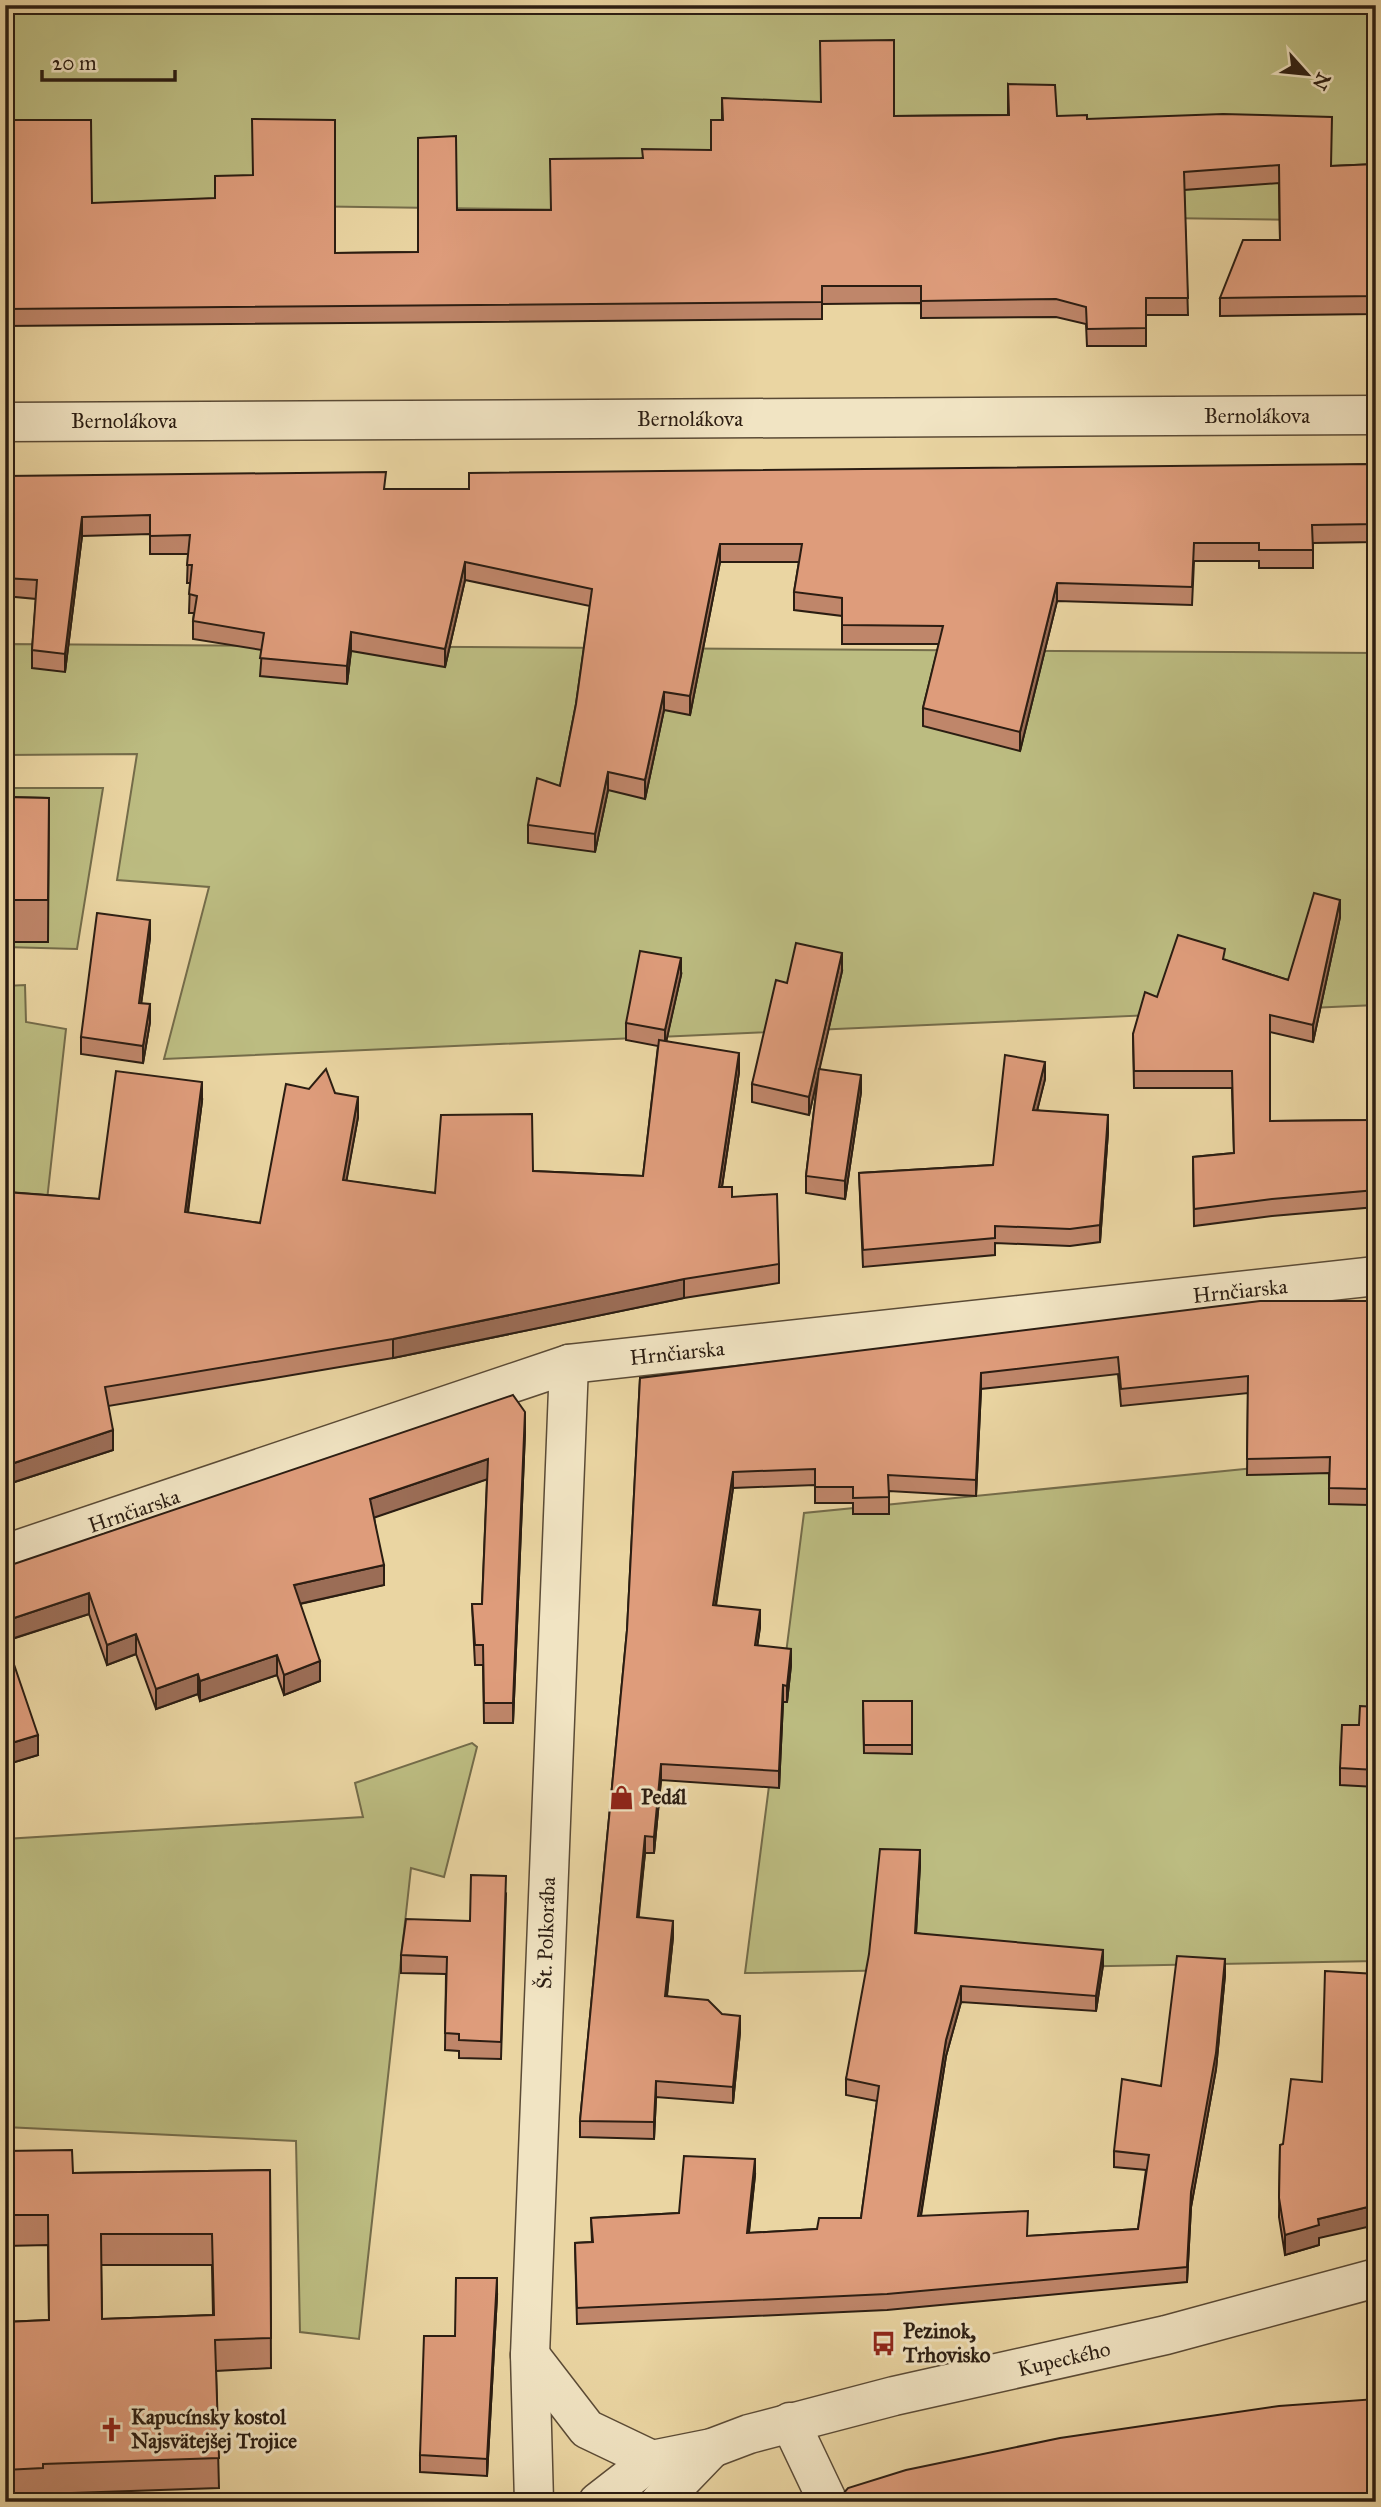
<svg xmlns="http://www.w3.org/2000/svg" width="1381" height="2507" font-family="'IM FELL Great Primer',serif">
<rect width="100%" height="100%" fill="#ead5a2"/>
<filter id="stains"><feTurbulence type="fractalNoise" baseFrequency=".00286" numOctaves="4"/><feColorMatrix values="0 0 0 0 .2 0 0 0 0 .09 0 0 0 0 .02 0 0 0 .5 -.17"/></filter>
<radialGradient id="worn" r=".72"><stop offset=".6" stop-color="#630" stop-opacity="0"/><stop offset="1" stop-color="#630" stop-opacity=".3"/></radialGradient>
<g fill="#bcbc81" stroke="#746c4a" stroke-width="2">
<path d="M5 5H1376V221L5 202Z"/>
<path d="M5 644 1376 653V1005L164 1059 209 887 117 880 137 754 5 755Z"/>
<path d="M5 788H103L77 949 5 947Z"/>
<path d="M25 985 26 1022 66 1029 46 1209 5 1210V986Z"/>
<path d="M1376 1456V1961L745 1973 804 1513Z"/>
<path d="M472 1743 477 1747 444 1877 411 1868 359 2339 300 2332 296 2141 5 2127V1839L363 1817 355 1783Z"/>
</g>
<g fill="none" stroke-linecap="round" stroke-linejoin="round">
<defs>
<g id="minor">
<path d="M5 422 1376 415"/>
<path d="M5 1554 569 1364 1376 1276"/>
<path d="M530 2355 587 2429 652 2460"/>
<path d="M790 2422 828 2502"/>
<path d="M534 2502 530 2355 569 1364"/>
<path d="M598 2502 652 2460 712 2448 749 2434 894 2396 1166 2335 1376 2278"/>
<path d="M660 2502 712 2448"/>
</g>
</defs>
<use href="#minor" stroke="#5b4b36" stroke-width="41"/>
<use href="#minor" stroke="#f1e4c3" stroke-width="38"/>
</g>
<g fill="#bf866a" stroke="#2b1d12" stroke-width="2" fill-rule="evenodd">
<path d="M1008 84 1057 116 1087 119 1331 166 1376 164V314L1220 316V298L1280 240 1279 183 1184 190 1188 315H1146V346H1087L1086 324 1056 317 921 318V303L822 304V319L5 326V120L92 203 335 253 418 252 457 210H551L642 158 711 150 722 120V98L894 116 1008 115Z"/>
<path d="M1376 464V542L1313 543V568H1259V561H1194L1192 605 1057 601 1020 751 923 726V708L939 644H842V616L794 610V592L799 562H720L690 715 664 710 645 799 608 790 595 852 528 843V825L560 786 576 704 590 606 465 580 445 667 351 651 347 684 260 676 262 650 193 639V621L194 613H189L190 583H187L188 554H150V534L82 536 65 672 32 668V650L36 599 5 596V476L386 489H469Z"/>
<path d="M5 797 49 798 48 942H5Z"/>
<path d="M1340 917 1313 1042 1270 1032V1121L1369 1120 1376 1042V1207L1272 1216 1194 1226 1193 1157 1234 1153 1232 1088H1134L1133 1034 1157 997 1225 960 1288 980Z"/>
<path d="M150 938 141 1003 150 1022 143 1063 81 1054V1037Z"/>
<path d="M842 971 819 1069 861 1092 845 1199 806 1193V1176L819 1069 809 1115 752 1102V1084L787 983Z"/>
<path d="M681 975 666 1041 739 1072 722 1187 732 1197 779 1264V1283L684 1298 393 1358 108 1406 113 1450 5 1485V1075H7L8 1192 99 1199 202 1101 188 1213 260 1223 335 1093 358 1117 346 1181 435 1193 533 1171 643 1176 658 1046 626 1040V1023Z"/>
<path d="M1045 1079 1037 1110 1108 1132 1100 1242 1070 1246 995 1243V1255L863 1267 859 1173 993 1165Z"/>
<path d="M1376 1301V1455L1371 1454 1369 1505 1329 1504V1473L1247 1475 1248 1393 1121 1406 1118 1374 981 1389 976 1496 889 1491V1514H853V1503H815V1485L733 1488 716 1606 760 1627 757 1646 791 1665 787 1702H783L779 1788 661 1780 654 1853H645L638 1917 673 1937 667 1996 740 2032 733 2103 656 2097 654 2139 580 2137V2121L627 1630 640 1378Z"/>
<path d="M525 1432 513 1723H484L483 1665H475L472 1604H482L487 1479 374 1517 384 1585 300 1604 320 1681 284 1695 277 1675 200 1701 198 1694 156 1709 136 1654 107 1665 89 1614 6 1641 38 1755 5 1765V1567Z"/>
<path d="M863 1701H912V1754L864 1753Z"/>
<path d="M1376 1707V1787L1340 1785V1768L1359 1725Z"/>
<path d="M920 1865 916 1933 1103 1965 1096 2011 961 2002 946 2056 921 2216 1028 2236 1138 2229 1146 2170 1114 2167V2151L1161 2086 1225 1975 1216 2069 1191 2207 1187 2282 887 2310 577 2324 575 2243 592 2242 591 2218 679 2213 755 2175 749 2233 817 2229 861 2218 877 2101 846 2095V2079Z"/>
<path d="M506 1894 501 2059 459 2058V2051L445 2050 446 1974 401 1973V1955L470 1921Z"/>
<path d="M1280 2145 1319 2238V2245L1285 2255 1279 2217Z"/>
<path d="M5 2151 73 2173 270 2170 271 2368 216 2371 219 2488 43 2494V2499L5 2500V2322L49 2320 48 2245 5 2246ZM101 2265H212L213 2315 102 2319Z"/>
<path d="M497 2296 487 2476 420 2472V2455L455 2336Z"/>
<path d="M1376 2399V2499L832 2502Z"/>
</g>
<g fill="#9b6d56" stroke="#2b1d12" stroke-width="2">
<path d="M82 517V536L65 672V654Z"/>
<path d="M720 544V562L690 715V696Z"/>
<path d="M465 562V580L445 667V649Z"/>
<path d="M1057 583V601L1020 751V732Z"/>
<path d="M351 632V651L347 684V666Z"/>
<path d="M664 692V710L645 799V780Z"/>
<path d="M608 772V790L595 852V834Z"/>
<path d="M1340 900V917L1313 1042V1025Z"/>
<path d="M150 920V938L139 1020V1003Z"/>
<path d="M842 953V971L809 1115V1097Z"/>
<path d="M681 958V975L665 1047V1030Z"/>
<path d="M150 1004V1022L143 1063V1046Z"/>
<path d="M739 1053V1072L719 1206V1187Z"/>
<path d="M1045 1062V1079L1033 1127V1110Z"/>
<path d="M861 1075V1092L845 1199V1181Z"/>
<path d="M202 1082V1101L185 1231V1212Z"/>
<path d="M358 1097V1117L343 1200V1180Z"/>
<path d="M1108 1115V1132L1100 1242V1225Z"/>
<path d="M684 1279V1298L393 1358V1339Z"/>
<path d="M981 1373V1389L976 1496V1480Z"/>
<path d="M525 1412V1432L513 1723V1703Z"/>
<path d="M113 1430V1450L5 1485V1466Z"/>
<path d="M488 1459V1479L370 1519V1499Z"/>
<path d="M733 1472V1488L713 1622V1605Z"/>
<path d="M384 1565V1585L294 1605V1585Z"/>
<path d="M89 1593V1614L5 1641V1621Z"/>
<path d="M760 1610V1627L755 1662V1645Z"/>
<path d="M136 1634V1654L107 1665V1645Z"/>
<path d="M791 1649V1665L787 1702V1686Z"/>
<path d="M277 1655V1675L200 1701V1681Z"/>
<path d="M320 1661V1681L284 1695V1675Z"/>
<path d="M198 1674V1694L156 1709V1689Z"/>
<path d="M783 1685V1702L779 1788V1771Z"/>
<path d="M38 1735V1755L5 1765V1745Z"/>
<path d="M661 1764V1780L654 1853V1837Z"/>
<path d="M645 1836V1853L637 1934V1917Z"/>
<path d="M920 1850V1865L915 1949V1933Z"/>
<path d="M673 1921V1937L665 2012V1996Z"/>
<path d="M1103 1950V1965L1096 2011V1996Z"/>
<path d="M1225 1959V1975L1216 2069 1191 2207 1187 2282 1191 2192Z"/>
<path d="M961 1986V2002L946 2056 918 2232V2216L946 2040Z"/>
<path d="M740 2016V2032L733 2103V2087Z"/>
<path d="M656 2081V2097L654 2139V2122Z"/>
<path d="M755 2159V2175L747 2248V2233Z"/>
<path d="M1376 2205V2225L1319 2238V2245L1285 2255V2235L1318 2219Z"/>
<path d="M497 2278V2296L487 2476V2459Z"/>
</g>
<g fill="#de9c7b" stroke="#2b1d12" stroke-width="2" fill-rule="evenodd">
<path d="M894 40V116L1009 115 1008 84 1055 85 1057 116 1087 115V119L1223 114 1332 117 1331 166 1376 164V296L1220 298 1243 240H1280L1279 165 1184 172 1188 298H1146V328L1087 329 1086 307 1056 299 921 301V286H822V302L5 309V120H91L92 203 215 198V176L253 175 252 119 335 120V253L418 252V138L456 136 457 210H551L550 159 643 158 642 149 711 150V120H723L722 98 821 102 820 41Z"/>
<path d="M1376 464V524L1312 525 1313 550H1259V543H1194L1192 587 1057 583 1020 732 923 708 943 626 842 625V598L794 592 802 544H720L690 696 664 692 645 780 608 772 595 834 528 825 537 778 560 786 576 704 592 589 465 562 445 649 351 632 347 666 260 658 264 633 193 621 197 596 189 594 192 565H187L190 535 150 536V515L82 517 65 654 32 650 37 580 5 578V476L386 472 384 489H469V473Z"/>
<path d="M5 797 49 798 48 900H5Z"/>
<path d="M1314 893 1340 900 1313 1025 1270 1015V1121L1369 1120 1371 1042H1376V1190L1272 1199 1194 1209 1193 1157 1234 1153 1232 1071H1134L1133 1034 1145 992 1157 997 1178 935 1225 949 1223 959 1288 980Z"/>
<path d="M97 913 150 920 139 1003 150 1004 143 1046 81 1037Z"/>
<path d="M796 943 842 953 809 1097 752 1084 776 980 787 983Z"/>
<path d="M640 951 681 958 665 1030 626 1023Z"/>
<path d="M659 1040 739 1053 719 1187H732V1197L777 1194 779 1264 684 1279 393 1339 105 1387 113 1430 5 1466V1192L99 1199 116 1071 202 1082 185 1212 260 1223 286 1084 309 1089 326 1069 335 1093 358 1097 343 1180 435 1193 441 1115 532 1114 533 1171 643 1176Z"/>
<path d="M1005 1055 1045 1062 1033 1110 1108 1115 1100 1225 1070 1229 995 1226V1238L863 1250 859 1173 993 1165Z"/>
<path d="M819 1069 861 1075 845 1181 806 1176Z"/>
<path d="M5 1075H7L8 1162H5Z"/>
<path d="M1260 1301H1376V1438H1371L1369 1489 1329 1488 1330 1457 1247 1459 1248 1376 1121 1389 1118 1357 981 1373 976 1480 888 1475 889 1497 853 1498V1487H815V1469L733 1472 713 1605 760 1610 755 1645 791 1649 787 1686 783 1685 779 1771 661 1764 654 1837 645 1836 637 1917 673 1921 665 1996 708 2000 722 2014 740 2016 733 2087 656 2081 654 2122 580 2121 627 1630 640 1378Z"/>
<path d="M513 1395 525 1412 513 1703H484L483 1645H475L472 1604H482L488 1459 370 1499 384 1565 294 1585 320 1661 284 1675 277 1655 200 1681 198 1674 156 1689 136 1634 107 1645 89 1593 5 1621V1567Z"/>
<path d="M5 1638 38 1735 5 1745Z"/>
<path d="M863 1701H912V1745H864Z"/>
<path d="M1360 1706 1376 1707V1770L1340 1768 1342 1725H1359Z"/>
<path d="M880 1849 920 1850 915 1933 1103 1950 1096 1996 961 1986 946 2040 918 2216 1028 2211 1027 2236 1138 2229 1149 2155 1114 2151 1122 2079 1161 2086 1177 1956 1225 1959 1216 2053 1191 2192 1187 2267 887 2294 577 2308 575 2243 593 2242 591 2218 679 2213 684 2156 755 2159 747 2233 817 2229 819 2218H861L879 2086 846 2079 869 1954Z"/>
<path d="M471 1875 506 1876 501 2042 459 2040V2034L445 2033 447 1957 401 1955 406 1919 470 1921Z"/>
<path d="M1325 1971 1376 1974V2205L1318 2219 1319 2225 1285 2235 1279 2198 1280 2145 1283 2144 1291 2079 1322 2082Z"/>
<path d="M72 2150 73 2173 270 2170 271 2338 215 2340 219 2458 43 2464V2468L5 2470V2322L49 2320 48 2215H5V2151ZM101 2234H212L214 2315 102 2319Z"/>
<path d="M456 2278H497L487 2459 420 2455 424 2336H455Z"/>
<path d="M1376 2399V2478L1371 2479V2502H832L837 2501 848 2488 906 2470 1060 2438 1279 2406Z"/>
<path d="M815 2498 823 2502H808Z"/>
</g>
<defs>
<symbol id="shop-bare" viewBox="-9 -9 18 18"><path d="M-5-2.5h2.3a2.7 3.5 0 0 1 5.4 0H5L5.5 6h-11ZM-1.5-2.5h3a1.5 2.3 0 0 0-3 0Z" fill="#8f2418" stroke="#f1e4c3" stroke-width="2.5" paint-order="stroke"/></symbol>
<symbol id="bus-bare" viewBox="-9 -9 18 18"><path d="M-5-6H5V4H4V6H2V4H-2V6H-4V4H-5ZM-3.5-4V0h7V-4ZM-3.5 1.2v1.5H-2V1.2ZM2 1.2v1.5H3.5V1.2Z" fill="#8f2418" stroke="#f1e4c3" stroke-width="2.5" paint-order="stroke"/></symbol>
<symbol id="church-bare" viewBox="-9 -9 18 18"><path d="M-1.2-6h2.4v3.5h3.3v2.4h-3.3V6h-2.4V-.1h-3.3v-2.4h3.3Z" fill="#8f2418" stroke="#f1e4c3" stroke-width="2.5" paint-order="stroke"/></symbol>
</defs>
<g fill-rule="evenodd">
<use href="#shop-bare" x="604" y="1780" width="35" height="35"/>
<use href="#bus-bare" x="866" y="2326" width="35" height="35"/>
<use href="#church-bare" x="94" y="2412" width="35" height="35"/>
</g>
<g text-anchor="middle" stroke-width="6" stroke-linejoin="round" paint-order="stroke">
<g font-size="21" fill="#2b1d12" stroke="#f1e4c3">
<text x="1257" y="423">Bernolákova</text>
<text x="690" y="426">Bernolákova</text>
<text x="124" y="428">Bernolákova</text>
<text transform="translate(1240 1291) rotate(-6)" y="7">Hrnčiarska</text>
<text transform="translate(677 1353) rotate(-6)" y="7">Hrnčiarska</text>
<text transform="translate(134 1511) rotate(-19)" y="7">Hrnčiarska</text>
<text transform="translate(546 1933) rotate(-88)" y="7">Št. Polkorába</text>
<text transform="translate(1064 2359) rotate(-13)" y="7">Kupeckého</text>
</g>
<g font-size="21" font-weight="bold" fill="#2b1d12" stroke="#f1e4c3" text-anchor="start">
<text x="641" y="1804">Pedál</text>
<text x="903" y="2338">Pezinok,<tspan x="903" dy="24">Trhovisko</tspan></text>
<text x="131" y="2424">Kapucínsky kostol<tspan x="131" dy="24">Najsvätejšej Trojice</tspan></text>
</g>
</g>
<rect width="1381" height="2507" fill="none" stroke="#ead5a2" stroke-width="28"/>
<rect x="7" y="7" width="1367" height="2493" fill="none" stroke="#2b1d12" stroke-width="3.5"/>
<rect x="14" y="14" width="1353" height="2479" fill="none" stroke="#2b1d12" stroke-width="2"/>
<g transform="translate(1307 74) rotate(117)" stroke="#f1e4c3" stroke-width="5" paint-order="stroke">
<path d="M0-5L12 26L0 18L-12 26Z" fill="#2b1d12"/>
<text y="-10" font-size="19" font-weight="bold" text-anchor="middle" fill="#2b1d12">N</text>
</g>
<path d="M42 70v10h133v-10" fill="none" stroke="#2b1d12" stroke-width="3.5"/>
<text x="52" y="70" font-size="21" fill="#2b1d12" stroke="#f1e4c3" stroke-width="5" paint-order="stroke">20 m</text>
<rect width="100%" height="100%" filter="url(#stains)"/>
<rect width="100%" height="100%" fill="url(#worn)"/>
</svg>
